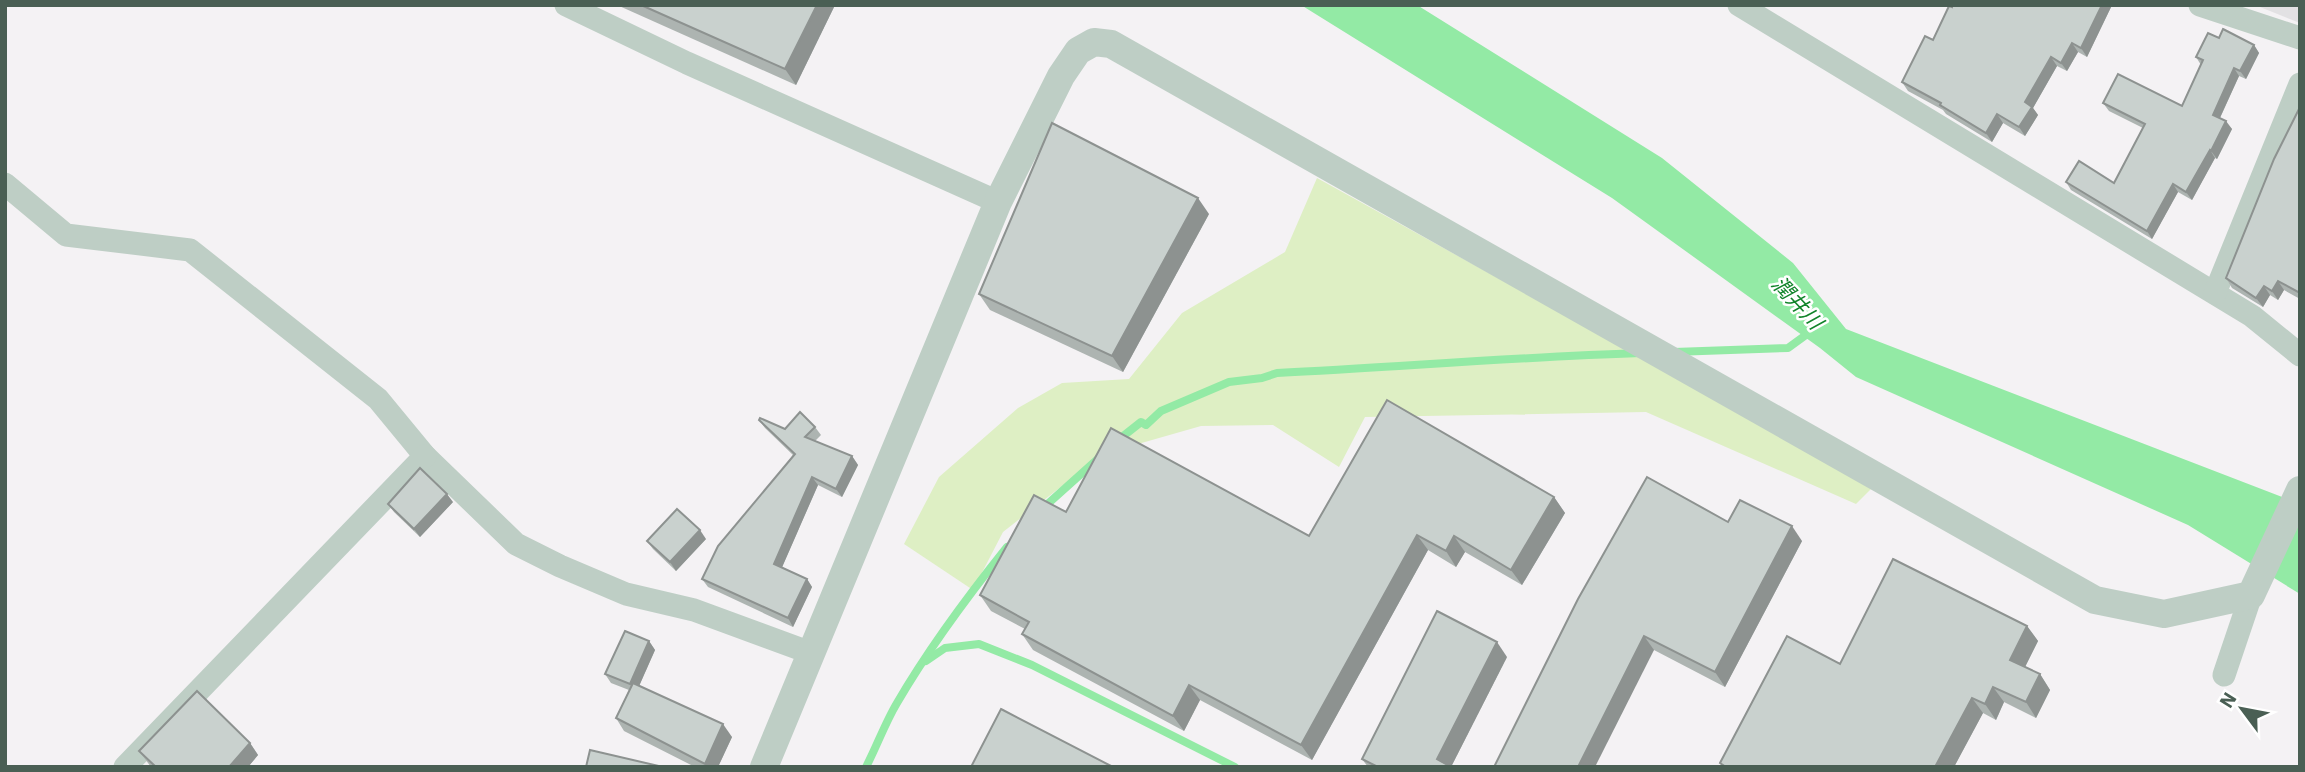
<svg xmlns="http://www.w3.org/2000/svg" width="2305" height="772" font-family="'IBM Plex Sans','Noto Sans JP',sans-serif">
<rect width="100%" height="100%" fill="#f4f2f4"/>
<path fill="#e2e1e3" d="M2255 5H2300V23Z"/>
<path fill="#deefc4" d="M1317 178 1874 486 1856 504 1646 412 1365 417 1339 467 1273 425 1201 426 1103 454 1003 532 973 590 904 544 939 477 1018 408 1062 383 1129 379 1182 313 1285 252Z"/>
<path fill="#93eaa5" d="M1301 5H1417L1662 158 1793 263 1846 329 2300 504V594L2188 525 1856 377 1820 348 1612 198Z"/>
<g fill="none" stroke-linecap="round" stroke-linejoin="round">
<g stroke="#93eaa5" stroke-width="8">
<path d="M1674 352 1788 348 1810 332"/>
<path d="M1117 441 1141 422 1146 425 1161 411 1229 382 1262 378 1277 373C1398 367 1519 357 1640 353"/>
<path d="M1042 509 1100 457"/>
<path d="M926 661 945 648 979 644 1032 665 1235 767"/>
<path d="M866 767C877 746 885 723 897 703 929 648 967 597 1007 547"/>
</g>
<g stroke="#becec5" stroke-width="23">
<path d="M566 5 687 63 998 202"/>
<path d="M1739 5 2252 316 2300 355"/>
<path d="M2200 5 2300 38"/>
<path d="M5 184 66 235 190 250 378 399 425 456 516 544 560 566 626 594 694 610 811 653"/>
<path d="M2215 293 2300 84"/>
<path d="M2224 675 2251 595"/>
<path d="M125 767 425 456"/>
</g>
<path stroke="#becec5" stroke-width="28" d="M764 767 998 202 1061 76 1078 51 1094 42 1111 44 2095 600 2164 614 2251 595 2300 490"/>
</g>
<g fill="#adb4b1">
<path d="M617 5H835L796 85Z"/>
<path d="M2112 5 2087 57 2078 52 2067 71 2057 66 2033 108 2038 115 2025 136 2003 123 1992 142 1946 114 1943 110 1908 91 1902 82 1933 40 1952 7Z"/>
<path d="M2219 38 2254 45 2259 53 2246 79 2239 76 2220 118 2232 129 2217 159 2215 158 2192 200 2178 192 2152 239 2071 190 2066 182 2114 183 2143 128 2109 111 2103 103 2182 106 2201 65 2196 57Z"/>
<path d="M2300 107V299L2284 290 2278 300 2270 295 2263 307 2232 288 2226 278Z"/>
<path d="M1209 214 1123 372 990 310 979 294Z"/>
<path d="M759 420 785 429 815 427 821 435 815 441 852 456 858 465 842 497 818 485 782 567 807 579 812 587 793 627 708 587 702 579 793 455 765 428Z"/>
<path d="M1554 497 1565 513 1522 585 1465 552 1456 567 1428 550 1312 760 1200 700 1184 731 1033 650 1022 634 1025 629 991 611 980 595 1066 512 1309 536Z"/>
<path d="M453 502 420 537 394 512 388 504Z"/>
<path d="M1728 522 1802 541 1725 687 1654 650 1494 767Z"/>
<path d="M706 539 676 571 653 549 647 541Z"/>
<path d="M2027 626 2038 641 2025 667 2040 674 2050 690 2036 718 2004 702 1996 720 1983 713 1954 767H1722L1720 763Z"/>
<path d="M649 641 655 650 639 686 732 737 718 767H695L624 731 616 718 629 690 611 683 605 674Z"/>
<path d="M1507 657 1451 767H1368L1362 759Z"/>
<path d="M250 743 258 755 248 767H151L139 751Z"/>
</g>
<g fill="#8d9290">
<path d="M817 5H835L796 85 785 69Z"/>
<path d="M2102 5H2112L2087 57 2081 48Z"/>
<path d="M2072 43 2078 52 2067 71 2061 63Z"/>
<path d="M2254 45 2259 53 2246 79 2240 71Z"/>
<path d="M2051 57 2057 66 2033 108 2038 115 2025 136 2019 127 2025 102Z"/>
<path d="M2234 68 2239 76 2218 122 2213 115Z"/>
<path d="M1997 114 2003 123 1992 142 1986 133Z"/>
<path d="M2226 121 2232 129 2217 159 2211 151Z"/>
<path d="M2210 150 2215 158 2192 200 2186 192Z"/>
<path d="M2173 184 2178 192 2152 239 2147 231Z"/>
<path d="M1198 198 1209 214 1123 372 1112 356Z"/>
<path d="M2278 281 2284 290 2278 300 2272 291Z"/>
<path d="M2264 286 2270 295 2263 307 2256 298Z"/>
<path d="M852 456 858 465 842 497 836 489Z"/>
<path d="M812 477 818 485 780 572 774 564Z"/>
<path d="M447 494 453 502 420 537 414 529Z"/>
<path d="M1554 497 1565 513 1522 585 1511 570Z"/>
<path d="M1792 526 1802 541 1725 687 1715 672Z"/>
<path d="M700 530 706 539 676 571 670 562Z"/>
<path d="M1417 535 1428 550 1312 760 1301 745Z"/>
<path d="M1454 536 1465 552 1456 567 1446 551Z"/>
<path d="M807 579 812 587 793 627 788 618Z"/>
<path d="M2027 626 2038 641 2021 675 2010 660Z"/>
<path d="M1644 636 1654 650 1595 767H1578Z"/>
<path d="M649 641 655 650 636 693 630 684Z"/>
<path d="M1497 642 1507 657 1451 767 1437 759Z"/>
<path d="M2040 674 2050 690 2036 718 2026 702Z"/>
<path d="M1189 685 1200 700 1184 731 1173 716Z"/>
<path d="M1993 687 2004 702 1996 720 1985 704Z"/>
<path d="M1972 698 1983 713 1954 767H1935Z"/>
<path d="M723 724 732 737 718 767H707L705 764Z"/>
<path d="M250 743 258 755 248 767H229Z"/>
</g>
<g fill="#c9d1ce" stroke="#8d9290" stroke-width="2">
<path d="M641 5H817L785 69Z"/>
<path d="M1952 5H2102L2081 48 2072 43 2061 63 2051 57 2025 102 2032 107 2019 127 1997 114 1986 133 1940 105 1941 103 1902 82 1925 36 1933 40 1949 6 1952 7Z"/>
<path d="M2223 29 2254 45 2240 71 2234 68 2213 115 2226 121 2211 151 2210 150 2186 192 2173 184 2147 231 2066 182 2079 161 2114 183 2145 124 2103 103 2118 74 2182 106 2203 60 2196 57 2208 33 2219 38Z"/>
<path d="M2300 107V293L2278 281 2272 291 2264 286 2256 298 2226 278 2274 159Z"/>
<path d="M1052 123 1198 198 1112 356 979 294Z"/>
<path d="M1387 400 1554 497 1511 570 1454 536 1446 551 1417 535 1301 745 1189 685 1173 716 1022 634 1029 622 980 595 1034 495 1066 512 1111 428 1309 536Z"/>
<path d="M800 412 815 427 805 437 852 456 836 489 812 477 774 564 807 579 788 618 702 579 718 546 795 454 759 420 760 418 785 429Z"/>
<path d="M420 468 447 494 414 529 388 504Z"/>
<path d="M1647 477 1728 522 1740 500 1792 526 1715 672 1644 636 1578 767H1494L1578 599Z"/>
<path d="M677 509 700 530 670 562 647 541Z"/>
<path d="M1893 559 2027 626 2010 660 2040 674 2026 702 1993 687 1985 704 1972 698 1935 767H1726L1720 763 1787 636 1840 664Z"/>
<path d="M1437 611 1497 642 1437 759 1451 767H1378L1362 759Z"/>
<path d="M625 631 649 641 630 684 605 674Z"/>
<path d="M633 683 723 724 705 764 616 718Z"/>
<path d="M197 691 250 743 229 767H156L139 751Z"/>
<path d="M1001 709 1113 767H971Z"/>
<path d="M590 750 663 767H586Z"/>
</g>
<g text-anchor="middle" stroke-width="5" stroke-linejoin="round" paint-order="stroke">
<g font-size="21" font-style="italic" fill="#11842a" stroke="#fff">
<text transform="translate(1797 303) rotate(47)" y="7">潤井川</text>
</g>
</g>
<rect width="2305" height="772" fill="none" stroke="#4a5f54" stroke-width="14"/>
<g transform="translate(2242 709) rotate(302)" stroke="#ffffff" stroke-width="5" paint-order="stroke">
<path d="M0-5L12 26L0 18L-12 26Z" fill="#4a5f54"/>
<text y="-10" font-size="19" font-weight="bold" text-anchor="middle" fill="#4a5f54">N</text>
</g>
</svg>
